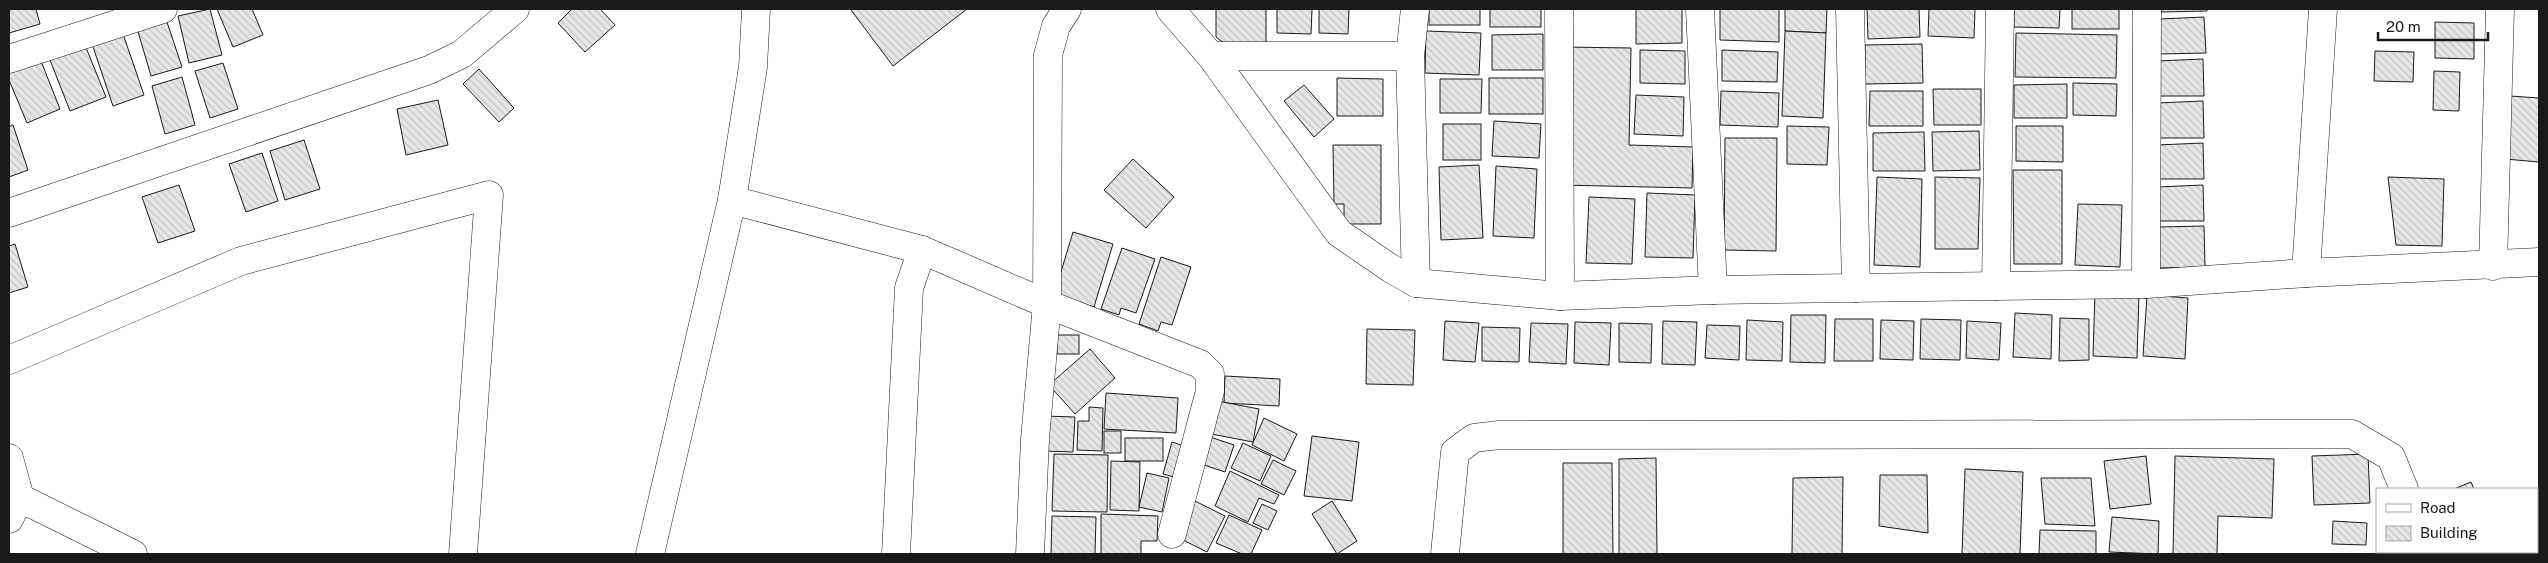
<svg xmlns="http://www.w3.org/2000/svg" width="2548" height="563" font-family="'Public Sans',sans-serif">
<defs>
<pattern id="building-back-hatch" width="6" height="6" patternUnits="userSpaceOnUse" patternTransform="scale(1.25)"><rect width="6" height="6" fill="#e6e6e6"/><path d="M-1 5l2 2M0 0l6 6M5-1l2 2" fill="none" stroke="#c5c5c5"/></pattern>
</defs>
<rect width="100%" height="100%" fill="#fff"/>
<g fill="url(#building-back-hatch)" stroke="#1a1a1a">
<path d="M9 9H36L40 24 9 33Z"/>
<path d="M210 9 222 55 189 63 178 16Z"/>
<path d="M217 9H252L263 35 233 47Z"/>
<path d="M572 9H600L615 25 585 52 558 23Z"/>
<path d="M853 9H967L893 66 851 10Z"/>
<path d="M1216 9H1266V49H1232L1216 37Z"/>
<path d="M1277 9H1312L1311 34 1277 33Z"/>
<path d="M1319 9H1349L1348 34 1319 33Z"/>
<rect x="1429" y="9" width="51" height="16"/>
<rect x="1490" y="9" width="51" height="18"/>
<path d="M1636 9H1682V43L1636 44Z"/>
<path d="M1720 9H1779V42L1720 40Z"/>
<path d="M1785 9H1827L1826 33 1785 31Z"/>
<path d="M1867 9H1919L1920 37 1868 39Z"/>
<path d="M1929 9H1975L1974 38 1928 36Z"/>
<path d="M2014 9H2060L2059 28 2014 27Z"/>
<rect x="2072" y="9" width="47" height="20"/>
<path d="M2161 9H2207V11L2161 12Z"/>
<path d="M2204 17 2206 53 2160 54 2159 19Z"/>
<path d="M166 19 182 67 151 76 137 28Z"/>
<path d="M2435 22 2474 23V59L2435 58Z"/>
<path d="M122 31 144 95 113 106 91 41Z"/>
<path d="M1426 31 1481 33 1479 75 1425 73Z"/>
<path d="M1785 31 1826 33 1823 118 1782 116Z"/>
<path d="M2016 33 2117 35 2116 78 2015 77Z"/>
<path d="M1543 34V70H1492V35Z"/>
<path d="M1922 44 1923 83 1865 84V45Z"/>
<path d="M85 45 106 97 70 111 50 60Z"/>
<path d="M1565 47 1631 48 1629 145 1693 147 1692 188 1561 185Z"/>
<path d="M1640 50 1685 51V84L1640 83Z"/>
<path d="M1722 50 1778 52 1777 82 1722 81Z"/>
<path d="M2375 51 2414 52 2413 82 2374 81Z"/>
<path d="M39 56 60 109 27 123 9 80V69Z"/>
<path d="M2203 59 2204 96H2158L2157 61Z"/>
<path d="M223 63 238 109 210 118 195 71Z"/>
<path d="M479 69 514 108 499 122 463 84Z"/>
<path d="M2434 71 2460 72 2459 111 2433 110Z"/>
<path d="M182 77 195 125 165 134 152 86Z"/>
<path d="M1337 78 1383 79V116H1337Z"/>
<rect x="1489" y="78" width="54" height="36"/>
<path d="M1440 79H1482L1481 113H1440Z"/>
<path d="M2073 83 2117 84 2116 116 2073 115Z"/>
<path d="M2067 84V118H2014V85Z"/>
<path d="M1304 85 1334 119 1314 137 1284 101Z"/>
<path d="M1933 89H1981V125H1934Z"/>
<path d="M1721 91 1779 93 1778 127 1720 125Z"/>
<path d="M1870 91H1923V126H1869Z"/>
<path d="M1636 95 1684 97 1683 136 1634 134Z"/>
<path d="M2510 96 2539 98V162L2505 159Z"/>
<path d="M438 100 448 145 406 155 397 109Z"/>
<path d="M2203 101 2204 138H2158L2157 103Z"/>
<path d="M1494 121 1541 124 1539 158 1492 156Z"/>
<rect x="1443" y="124" width="38" height="36"/>
<path d="M13 125 28 170 9 177V127Z"/>
<path d="M1787 126 1829 127 1827 165 1787 164Z"/>
<path d="M2016 126H2063V162L2016 161Z"/>
<path d="M1979 131 1980 170 1933 171 1932 132Z"/>
<path d="M1924 132 1925 171H1873V133Z"/>
<path d="M1725 138H1777L1776 251 1724 250Z"/>
<path d="M304 140 320 189 285 200 270 151Z"/>
<path d="M2203 143 2204 179H2158L2157 145Z"/>
<path d="M1333 145H1381V224H1344V204H1334Z"/>
<path d="M262 153 278 201 246 212 229 164Z"/>
<path d="M1133 159 1174 197 1146 228 1104 190Z"/>
<path d="M1479 165 1483 238 1441 240 1439 167Z"/>
<path d="M1496 166 1537 169 1534 238 1493 236Z"/>
<path d="M2013 170H2062V264H2014Z"/>
<path d="M1877 177 1922 179 1920 267 1874 265Z"/>
<path d="M1935 177 1980 178 1978 249H1935Z"/>
<path d="M2388 177 2444 179 2442 246 2396 245Z"/>
<path d="M179 185 195 231 158 243 142 197Z"/>
<path d="M2203 185 2204 221H2158L2157 187Z"/>
<path d="M1647 193 1695 195 1693 258 1645 257Z"/>
<path d="M1589 197 1635 199 1632 264 1586 263Z"/>
<path d="M2078 204 2122 205 2120 267 2075 265Z"/>
<path d="M2204 226 2205 267 2158 268V227Z"/>
<path d="M1073 232 1113 244 1094 307 1054 295Z"/>
<path d="M15 244 28 287 9 293V246Z"/>
<path d="M1122 248 1155 259 1136 313 1121 308 1119 315 1101 309Z"/>
<path d="M1161 257 1191 267 1172 325 1161 322 1158 331 1139 324Z"/>
<path d="M2095 292 2139 294 2137 358 2093 356Z"/>
<path d="M2147 295 2188 298 2185 359 2143 356Z"/>
<path d="M2015 313 2052 315 2051 359 2013 357Z"/>
<path d="M1791 315H1826L1825 363 1790 362Z"/>
<path d="M2060 318 2089 319V360L2059 361Z"/>
<path d="M1835 319H1873V361H1834Z"/>
<path d="M1921 319 1961 320 1960 360 1920 359Z"/>
<path d="M1747 320 1783 322 1782 361 1746 360Z"/>
<path d="M1881 320 1914 321 1913 360 1880 359Z"/>
<path d="M1445 321 1479 323 1475 362 1443 360Z"/>
<path d="M1663 321 1697 322 1695 365 1662 364Z"/>
<path d="M1967 321 2001 323 1999 360 1966 358Z"/>
<path d="M1575 322 1611 323 1609 365 1574 363Z"/>
<path d="M1531 323 1568 324 1566 364 1529 362Z"/>
<path d="M1619 323 1652 324 1651 363 1619 362Z"/>
<path d="M1707 325 1740 326 1739 360 1705 358Z"/>
<path d="M1482 327 1520 328 1519 362 1482 361Z"/>
<path d="M1367 329 1415 330 1413 385 1366 384Z"/>
<rect x="1057" y="335" width="22" height="19"/>
<path d="M1090 349 1115 378 1075 414 1049 385Z"/>
<path d="M1225 376 1280 379 1279 406 1224 403Z"/>
<path d="M1106 393 1178 398 1176 433 1104 429Z"/>
<path d="M1212 400 1259 409 1253 442 1206 433Z"/>
<path d="M1089 407 1103 408 1102 451 1077 450 1078 421H1089Z"/>
<path d="M1044 416 1075 417 1073 452 1043 451Z"/>
<path d="M1264 418 1297 434 1284 461 1252 445Z"/>
<rect x="1104" y="431" width="17" height="22"/>
<path d="M1204 435 1234 445 1225 472 1195 462Z"/>
<path d="M1312 436 1359 442 1352 501 1304 496Z"/>
<rect x="1125" y="438" width="38" height="23"/>
<path d="M1172 442 1190 448 1181 479 1163 474Z"/>
<path d="M1243 443 1271 456 1260 481 1231 468Z"/>
<path d="M1054 454 1108 455 1107 512 1052 511Z"/>
<path d="M2368 454 2370 503 2314 505 2312 456Z"/>
<path d="M2146 456 2151 504 2110 509 2104 461Z"/>
<path d="M2175 456 2274 459 2272 518 2218 516 2217 554H2173Z"/>
<path d="M1656 458 1657 554H1619V459Z"/>
<path d="M1273 460 1296 471 1284 495 1261 484Z"/>
<path d="M1111 461 1140 462 1139 511 1110 510Z"/>
<path d="M1563 463H1612L1613 554H1563Z"/>
<path d="M1965 469 2023 472 2020 554H1962Z"/>
<path d="M1230 471 1279 495 1274 504 1259 498 1248 522 1215 506Z"/>
<path d="M1147 473 1169 478 1162 512 1139 507Z"/>
<path d="M1880 475H1927L1928 533 1879 526Z"/>
<path d="M1843 477 1842 554H1792L1793 478Z"/>
<path d="M2041 478H2091L2095 526 2045 524Z"/>
<path d="M2471 482 2474 489H2454Z"/>
<path d="M1191 499 1225 516 1207 552 1173 535Z"/>
<path d="M1332 501 1357 541 1337 554 1312 514Z"/>
<path d="M1262 504 1277 511 1268 530 1253 523Z"/>
<path d="M1101 514 1158 516 1157 541H1141V554H1101Z"/>
<path d="M1229 515 1262 530 1251 554H1242L1216 543Z"/>
<path d="M1052 516 1096 517 1095 554H1051Z"/>
<path d="M2112 517 2159 521 2158 554 2109 552Z"/>
<path d="M2333 521 2367 523 2366 545 2332 544Z"/>
<path d="M2040 530 2096 531V554H2039Z"/>
</g>
<g fill="none" stroke-linecap="round" stroke-linejoin="round">
<defs>
<g id="minor">
<path d="M1170 9 1211 56 1339 233 1390 268 1416 283 1560 296 1713 290 2146 284 2306 273 2539 262"/>
<path d="M1415 9 1410 56 1416 283"/>
<path d="M1559 9 1560 296"/>
<path d="M1700 9 1713 290"/>
<path d="M1850 9 1856 288"/>
<path d="M1211 56H1410"/>
<path d="M9 59 163 9"/>
<path d="M732 200 922 250"/>
<path d="M9 213 429 70 462 54 515 9"/>
<path d="M2493 266 2500 9"/>
<path d="M2306 273 2323 9"/>
<path d="M2146 284 2147 9"/>
<path d="M1996 286 2000 9"/>
<path d="M9 360 241 261 489 195 463 554"/>
<path d="M9 458 20 498 9 519"/>
<path d="M20 498 133 554"/>
<path d="M2429 552 2430 554"/>
<path d="M650 554 732 200 753 67 756 9"/>
<path d="M896 554 909 288 922 250 1047 304 1200 364 1210 374V391L1172 534"/>
<path d="M1030 554 1035 439 1047 304 1048 55 1056 26 1067 9"/>
<path d="M1445 554 1455 452 1474 438 1499 435 2352 434 2391 457 2404 489"/>
</g>
</defs>
<use href="#minor" stroke="#1a1a1a" stroke-width="29"/>
<use href="#minor" stroke="#fff" stroke-width="28"/>
</g>
<rect width="2548" height="563" fill="none" stroke="#1a1a1a" stroke-width="20"/>
<rect x="2376" y="488" width="162" height="65" fill="#ffffff" stroke="#a3a3a3"/>
<rect x="2386" y="504" width="25" height="8" fill="#ffffff" stroke="#a3a3a3"/>
<text x="2420" y="513" font-size="15" fill="#1a1a1a">Road</text>
<rect x="2386" y="526" width="25" height="15" fill="url(#building-back-hatch)" stroke="#a3a3a3"/>
<text x="2420" y="538" font-size="15" fill="#1a1a1a">Building</text>
<path d="M2378 32v8h110v-8" fill="none" stroke="#1a1a1a" stroke-width="2.5"/>
<text x="2386" y="32" font-size="15" fill="#1a1a1a" stroke="#ffffff" stroke-width="4" paint-order="stroke">20 m</text>
</svg>
